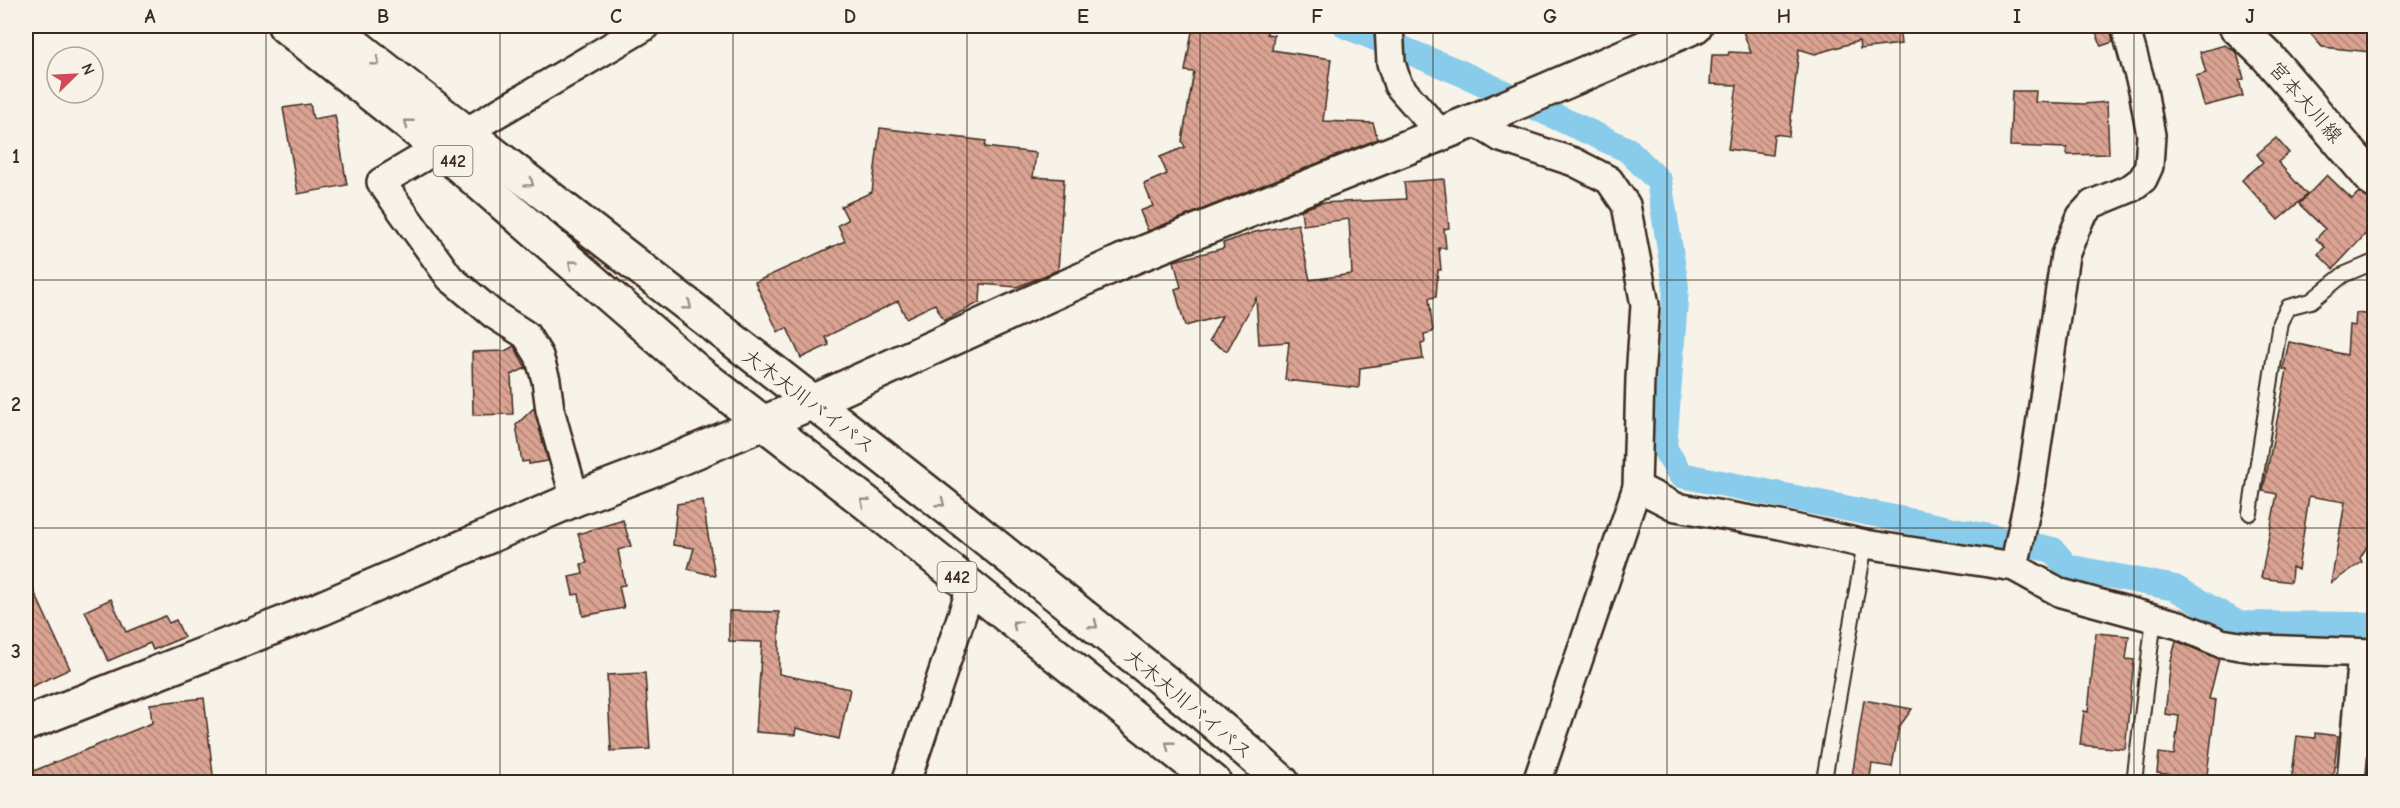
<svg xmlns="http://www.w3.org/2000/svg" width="2400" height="808" font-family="'Comic Neue','Klee One',sans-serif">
<defs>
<pattern id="water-rules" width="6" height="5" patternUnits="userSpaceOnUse" patternTransform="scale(1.5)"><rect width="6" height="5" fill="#89cbeb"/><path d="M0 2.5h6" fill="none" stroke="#77aec9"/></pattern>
<pattern id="building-back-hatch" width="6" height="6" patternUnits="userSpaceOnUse" patternTransform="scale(1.5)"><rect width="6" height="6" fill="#daa393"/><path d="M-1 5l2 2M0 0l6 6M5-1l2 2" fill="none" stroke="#b28577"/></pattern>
</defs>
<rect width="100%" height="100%" fill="#f7f3e8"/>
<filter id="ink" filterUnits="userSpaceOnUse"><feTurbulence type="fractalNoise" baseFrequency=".0167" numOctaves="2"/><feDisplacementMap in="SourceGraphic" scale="12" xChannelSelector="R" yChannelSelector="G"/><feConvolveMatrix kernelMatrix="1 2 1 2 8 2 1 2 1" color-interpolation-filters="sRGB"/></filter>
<g filter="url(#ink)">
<path fill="url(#water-rules)" stroke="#6a8b99" stroke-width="1.5" d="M2374 677V782H2366L2372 686Z"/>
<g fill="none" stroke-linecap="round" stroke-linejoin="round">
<path stroke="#89cbeb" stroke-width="26" d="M1346 26 1461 73 1628 150 1659 181 1676 287 1664 448 1681 475 2053 550 2067 567 2175 588 2239 624 2374 625"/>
</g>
<g fill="url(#building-back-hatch)" stroke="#3b2a1e" stroke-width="1.5">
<path d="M1193 26H1250L1267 29V34L1274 35 1272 50 1331 59 1323 121 1373 123 1378 139 1148 231 1140 211 1153 206 1144 184 1167 174 1160 157 1185 147 1182 141 1194 72 1185 71Z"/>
<path d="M1741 26H1899L1901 44 1860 49 1859 41 1815 54 1799 49 1789 136 1774 134 1772 155 1728 149 1737 85 1710 84 1712 55H1728L1729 52 1751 53Z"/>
<path d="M2094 26H2110L2113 42 2101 46Z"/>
<path d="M2304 26H2364L2363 33 2374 34 2371 52 2322 47Z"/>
<path d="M2225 45 2237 53 2244 79 2239 80 2243 96 2204 106 2196 76 2206 73 2200 52Z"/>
<path d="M2012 91H2036L2035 102 2084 104 2107 102 2109 154 2067 155V148L2010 146Z"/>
<path d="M310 104 313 119 335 115 347 185 298 194 283 108Z"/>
<path d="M880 128 986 141 985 147 1036 153 1033 177 1064 179 1058 270 1017 287 981 284 980 302 944 321 935 304 906 318 898 301 825 337 829 345 801 358 787 328 778 332 755 282 845 241 838 225 848 220 841 206 872 192Z"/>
<path d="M2276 138 2289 153 2278 162 2307 195 2278 220 2242 180 2263 162 2257 154Z"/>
<path d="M2327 175 2352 199 2359 192 2374 202V225L2333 269 2318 254 2325 247 2316 239 2325 229 2299 204Z"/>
<path d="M1444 179 1449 228 1444 229 1446 248H1439L1441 270H1438L1436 297 1429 298 1433 332 1424 334 1425 342 1421 343 1423 359 1360 368 1359 388 1285 380 1289 342 1259 344 1256 298 1227 351 1209 341 1222 316 1185 326 1175 289 1181 287 1174 261 1224 248 1223 243 1255 232 1298 224 1310 280 1352 274 1349 219 1303 225 1301 210 1320 203 1406 199 1404 182Z"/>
<path d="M2356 313 2374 315V535L2360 558 2362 562 2331 583 2345 502 2309 496 2298 570 2292 567 2291 582 2261 578 2277 494 2263 491 2287 370 2283 369 2289 342 2347 355 2349 325 2355 326Z"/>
<path d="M514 346 526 368 511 375 513 414 473 415 472 352 505 351Z"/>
<path d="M534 408 548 461 529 464V461L522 462 516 425Z"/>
<path d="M703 500 707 529 715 576 688 569 694 548 673 545 677 504Z"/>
<path d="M623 520 631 546 618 550 625 585 619 586 624 608 583 616 579 594 573 595 569 577 583 574 581 564 587 563 578 534Z"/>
<path d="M26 574 70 669 26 689Z"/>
<path d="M111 599 126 632 165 616 169 623 176 620 184 637 153 650 150 643 108 661 85 611Z"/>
<path d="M729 611 779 612V674L850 689 839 739 796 728 795 735 756 732 762 642 729 641Z"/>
<path d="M2096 633 2129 636 2126 659 2134 660 2125 749 2080 745 2084 711 2088 712Z"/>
<path d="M2176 641 2219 659 2209 699 2216 700 2206 783H2171L2172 775 2157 773 2159 753 2174 755 2179 716 2165 714 2171 661Z"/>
<path d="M645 673 650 749 611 751 607 675Z"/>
<path d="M204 698 214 783H26V774L152 723 150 704Z"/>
<path d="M1864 700 1912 709 1899 727 1892 767 1872 764 1869 783H1851Z"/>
<path d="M2315 733 2338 736 2332 783H2291L2297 736 2315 738Z"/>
</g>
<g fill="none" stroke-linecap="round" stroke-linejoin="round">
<defs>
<g id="service">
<path d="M2250 513 2280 322 2288 307 2311 301 2343 275 2374 262"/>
<path d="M1825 774 1865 544"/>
<path d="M2134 782 2154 618"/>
</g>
<g id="minor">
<path d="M1389 26 1391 63 1398 85 1441 134"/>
<path d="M1474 121 1501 138 1574 162 1609 180 1626 205 1645 305 1640 378 1637 487 1537 782"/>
<path d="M1637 487 1676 507 1780 525 1865 544 2014 567 2061 593 2179 625 2221 643 2259 649 2374 653"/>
<path d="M575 499 550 410 546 380 539 356 526 335 493 314 450 278 381 182 646 26"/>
<path d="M2014 567 2031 487 2065 255 2081 216 2092 204 2131 188 2143 179 2149 166 2151 135 2143 90 2125 26"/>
<path d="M906 782 971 588"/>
<path d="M2351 782 2362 653"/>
</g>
<path id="tertiary" d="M26 724 320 609 575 499 659 467 813 402 1123 261 1493 113 1695 26"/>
<path id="secondary" d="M2236 26 2267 56 2374 181"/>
<g id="trunk">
<path d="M285 26 439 148 699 373 864 501 1214 782"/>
<path d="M331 26C555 205 785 377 1009 557 1101 631 1195 703 1282 782"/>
</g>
</defs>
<use href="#service" stroke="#3b2a1e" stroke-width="18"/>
<use href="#minor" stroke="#3b2a1e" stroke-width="32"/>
<use href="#tertiary" stroke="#3b2a1e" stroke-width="38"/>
<use href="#secondary" stroke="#3b2a1e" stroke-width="38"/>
<use href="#trunk" stroke="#3b2a1e" stroke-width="38"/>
<use href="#service" stroke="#f7f3e8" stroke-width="14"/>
<use href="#minor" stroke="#f7f3e8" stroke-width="27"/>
<use href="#tertiary" stroke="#f7f3e8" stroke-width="33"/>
<use href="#secondary" stroke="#f7f3e8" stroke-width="33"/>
<use href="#trunk" stroke="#f7f3e8" stroke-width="33"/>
</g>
<defs><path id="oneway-chevron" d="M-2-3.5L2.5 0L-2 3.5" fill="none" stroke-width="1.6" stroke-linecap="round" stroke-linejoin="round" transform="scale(1.5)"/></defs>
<g stroke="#998e83">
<use href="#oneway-chevron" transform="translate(376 62) rotate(39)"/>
<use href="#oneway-chevron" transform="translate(408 123) rotate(-141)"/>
<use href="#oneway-chevron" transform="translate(530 183) rotate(37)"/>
<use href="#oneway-chevron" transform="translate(572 264) rotate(-139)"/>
<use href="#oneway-chevron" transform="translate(688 306) rotate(39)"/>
<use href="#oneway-chevron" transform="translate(864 502) rotate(-141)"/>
<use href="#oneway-chevron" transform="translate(941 503) rotate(38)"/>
<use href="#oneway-chevron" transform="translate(1016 624) rotate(-141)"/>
<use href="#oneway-chevron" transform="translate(1094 625) rotate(39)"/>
<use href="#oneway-chevron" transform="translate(1169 745) rotate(-142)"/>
</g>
</g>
<path fill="none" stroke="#3b2a1e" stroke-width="1.5" stroke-opacity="0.55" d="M266 26V782M500 26V782M733 26V782M967 26V782M1200 26V782M1433 26V782M1667 26V782M1900 26V782M2134 26V782M26 280H2374M26 528H2374"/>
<g text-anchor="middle" stroke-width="5" stroke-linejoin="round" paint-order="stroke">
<g fill="#f7f3e8" stroke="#73665b" stroke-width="1.5">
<rect x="433.5" y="146" width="39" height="30" rx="4.5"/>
<rect x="937.5" y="562" width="39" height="30" rx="4.5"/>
</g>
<g font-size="18" font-weight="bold" fill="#3b2a1e">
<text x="453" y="167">442</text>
<text x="957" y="583">442</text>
</g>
<g font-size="20" fill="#3b2a1e" stroke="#f7f3e8">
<text transform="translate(2306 102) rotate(49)" y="7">宮本大川線</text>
<text transform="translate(809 401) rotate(37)" y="7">大木大川バイパス</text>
<text transform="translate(1189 704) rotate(40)" y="7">大木大川バイパス</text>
</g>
</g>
<rect width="2400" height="808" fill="none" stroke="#f7f3e8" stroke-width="66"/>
<g transform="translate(75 75) rotate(66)"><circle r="28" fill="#f7f3e8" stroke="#aca397" stroke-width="1.5"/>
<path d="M0-4.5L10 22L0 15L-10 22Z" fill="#d1495b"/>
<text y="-9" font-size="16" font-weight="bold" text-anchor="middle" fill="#3b2a1e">N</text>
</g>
<rect x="33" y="33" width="2334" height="742" fill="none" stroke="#3b2a1e" stroke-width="2"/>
<g font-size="20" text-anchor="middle" font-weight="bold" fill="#3b2a1e">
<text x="150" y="23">A</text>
<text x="383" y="23">B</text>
<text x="616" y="23">C</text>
<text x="850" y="23">D</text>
<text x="1083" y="23">E</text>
<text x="1317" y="23">F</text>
<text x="1550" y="23">G</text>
<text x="1784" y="23">H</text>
<text x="2017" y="23">I</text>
<text x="2250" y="23">J</text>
<text x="16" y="163">1</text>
<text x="16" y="411">2</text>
<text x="16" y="658">3</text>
</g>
</svg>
